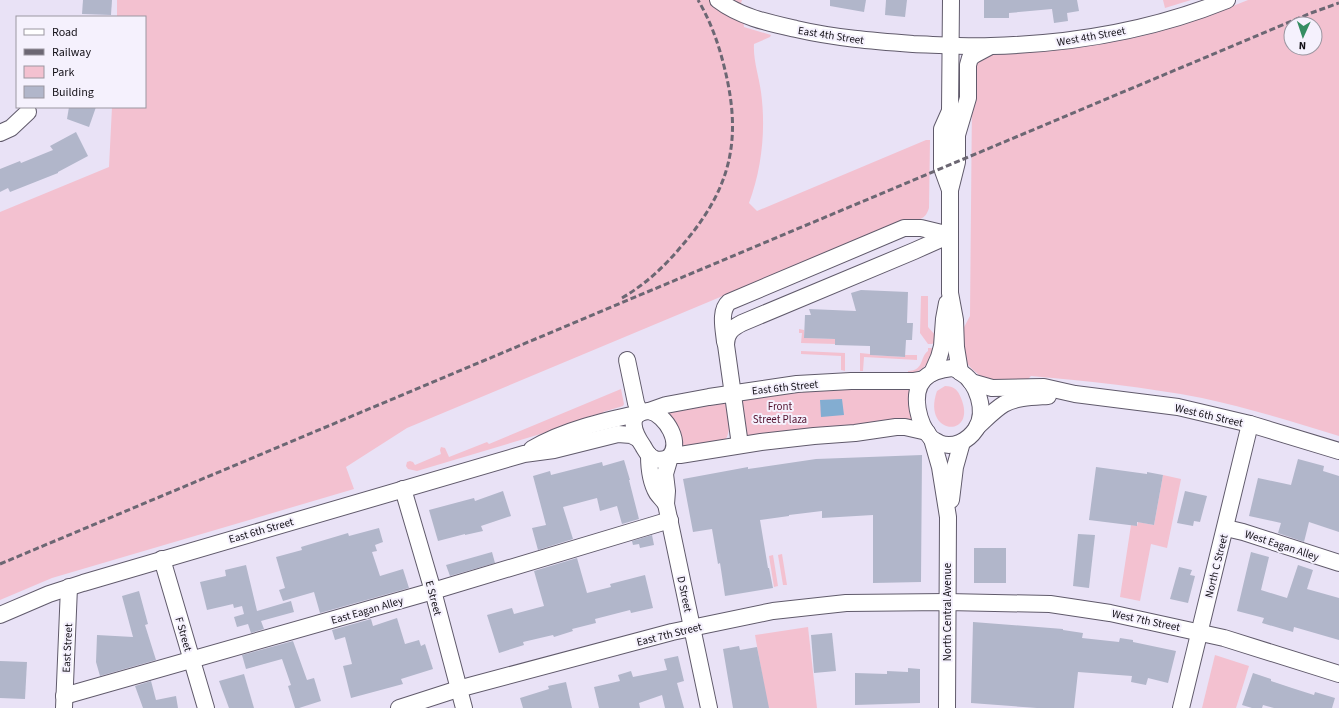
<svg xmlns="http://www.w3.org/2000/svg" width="1339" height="708" font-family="'Source Sans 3',sans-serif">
<rect width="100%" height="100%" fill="#e9e2f6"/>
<g fill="#f3c1d0" fill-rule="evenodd">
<path d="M117 0H742L741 3 744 27 771 35 770 37 754 44C753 60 759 76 761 92 766 129 762 168 749 203L757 211 926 140H930L929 208C924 224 915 218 902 221L407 428 346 467 354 489 52 578 0 600V212L109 167 112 107H145V17H117Z"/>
<path d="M1163 0H1191L1165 8Z"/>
<path d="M1248 0H1339V436C1294 422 1248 408 1202 398 1145 387 1088 381 1031 376L1026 381 1008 383 988 380 979 375 971 368 965 361 962 331 970 316 972 100 976 63 985 56 991 55C1030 52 1068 49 1106 43 1155 35 1203 18 1248 0ZM1291 24H1315V48H1291Z"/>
<path d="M921 296H928V327L936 336 937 341 932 344H928L920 333Z"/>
<path d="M799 329 804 330V338L835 339V344L801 343 802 333H799Z"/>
<path d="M928 348H932L935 351C929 363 923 372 908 374V371C925 370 919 358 928 351Z"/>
<path d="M801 351 845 353V371L841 370V356L801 354Z"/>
<path d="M860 353 870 354V355L905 357V355H917V360L864 357 863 371H860Z"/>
<path d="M945 386C954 386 958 390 961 398 978 439 921 436 937 391Z"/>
<path d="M808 388H908L909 391V404L912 420 749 437 747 435 742 399Z"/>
<path d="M621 389 624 404 623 406 603 412 604 415 417 471 408 469 406 466 407 462 410 461 413 462 415 465 441 454 440 450 441 447 445 448 449 457 487 442 489 444Z"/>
<path d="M724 401C729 411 732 431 725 440L683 448 664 412Z"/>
<path d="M1163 475 1181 479 1167 548 1151 544 1140 601 1120 597 1131 525 1137 526 1138 522 1154 525Z"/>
<path d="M782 554 787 585H783L778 555Z"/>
<path d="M773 555 778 586 774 587 769 556Z"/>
<path d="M808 627 817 708H768L755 635Z"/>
<path d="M1215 655 1249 666 1236 708H1202Z"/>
</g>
<path fill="#83add1" d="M842 399 844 415 821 417 820 400Z"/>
<g fill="#b1b6ca">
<path d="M83 0H112L111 15 82 14Z"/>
<path d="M830 0H866L864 12 830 6Z"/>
<path d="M886 0H907L905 17 885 15Z"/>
<path d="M984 0H1077L1079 11 1067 13 1068 21 1054 23 1052 9 1009 13V18H984Z"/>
<path d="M69 107H96L89 127 67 119Z"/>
<path d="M76 132 88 156 58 172V173L10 192 8 188 0 192V169L20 161 21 163 53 150 50 146Z"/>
<path d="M861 290 908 292 907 323H913L912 340H906L905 357 870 355V346L835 345V339L804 338 805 315H811L809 309 856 311 851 293Z"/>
<path d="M922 455 921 582 873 583V515L822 518V511L789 515V516L760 520 768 568H769L773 588 725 596 720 563 718 564 712 529 693 532 683 479 748 467V469L816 459Z"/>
<path d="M1298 459 1324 466 1323 471 1339 476V532L1309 522 1304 542 1278 533 1281 523 1249 516 1258 478 1291 485Z"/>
<path d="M624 460 630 480H629L639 519 622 524 617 506 600 511 597 498 563 507 573 539 538 550 532 528 546 525 533 476 550 471 551 475 602 462 603 466Z"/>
<path d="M1096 467 1147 474V472L1163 475 1154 525 1137 522V526L1089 520Z"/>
<path d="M503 491 511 516 481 526 483 531 465 535V534L438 541 429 510 474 498 475 501Z"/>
<path d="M1185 491 1207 496 1200 522 1194 521 1193 526 1177 523Z"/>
<path d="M379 528 383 542 375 545 377 551 372 552 380 576 403 569 409 588 320 613 314 592 283 601 279 590 285 588 276 557 302 550 301 547 348 533 349 536Z"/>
<path d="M1078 534 1095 535 1089 588 1073 586Z"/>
<path d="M652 535 654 545 640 548 639 544 633 545 632 541Z"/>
<rect x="974" y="548" width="32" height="35"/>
<path d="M492 552 495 563 450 576 446 565Z"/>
<path d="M1251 552 1269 557 1261 590 1287 598 1298 565 1313 570 1307 589 1339 598V640L1294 627 1293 632 1262 623 1264 618 1237 611Z"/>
<path d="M577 558 587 593 611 587 610 584 645 575 653 608 631 613 630 610 595 619 596 623 572 629 573 631 554 637 553 635 523 642 524 645 499 653 487 615 512 608 514 614 544 606 534 571Z"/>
<path d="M246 565 257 611 291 601 294 612 261 621 264 629 251 633 248 624 237 627 234 617 244 614 242 606 234 608 233 604 207 610 200 582 226 576 225 570Z"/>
<path d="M1179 567 1192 570 1190 575 1195 576 1188 603 1170 599Z"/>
<path d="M139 591 148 624 145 625 156 660 100 676 96 662 97 635 133 637 122 596Z"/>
<path d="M397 618 405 644 419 640 421 646 425 644 433 669 401 679 403 684 351 698 343 666 352 664 345 637 335 640 332 630 371 619 373 626Z"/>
<path d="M973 622 1063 629V630L1083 633 1082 638 1119 642 1120 638 1133 640V642L1176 651 1168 683 1148 678 1146 685 1131 682 1132 676 1078 672 1074 708H1037L971 703Z"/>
<path d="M832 633 836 671 814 673 811 635Z"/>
<path d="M293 641 307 680 314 678 321 701 299 708H295L288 686 291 685 282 659 246 669 242 655Z"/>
<path d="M739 646 740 650 757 647 769 708H733L723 649Z"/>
<path d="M678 656 684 681 677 683 684 708H665L662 695 639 703 640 708H599L594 687 620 681 618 675 631 671 633 677 667 670 664 659Z"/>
<path d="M0 661 27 662 25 699 0 698Z"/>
<path d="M908 668 920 669V703L855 705V673L887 674V671L908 672Z"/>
<path d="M1253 673 1271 679V681L1292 688 1314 695 1315 692 1335 698 1332 708H1274L1263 705 1262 708H1252L1242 705Z"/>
<path d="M244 674 254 708H229L219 681Z"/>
<path d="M151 681 156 700 176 696 178 708H143L135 686Z"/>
<path d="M566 682 572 708H523L520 698 549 689 548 686Z"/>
</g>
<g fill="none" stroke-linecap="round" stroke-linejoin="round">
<defs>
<g id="minor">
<path d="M718 0C740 17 769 23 796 29 835 38 873 41 913 44 939 45 965 47 991 46 1071 44 1153 30 1227 0"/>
<path d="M951 0 950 111 957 135V162L950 190V293L955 320 956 347 960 372"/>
<path d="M950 111 942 129V168L950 190"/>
<path d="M0 133 11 128 28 112"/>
<path d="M957 135 968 98V65L970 58 974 55 989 47"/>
<path d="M725 342C724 330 719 311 729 302L904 228H921L950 235"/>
<path d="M952 368C955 369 958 370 960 372 978 382 987 412 976 429 968 441 953 449 939 443 936 441 933 440 931 438 919 425 910 394 924 379 931 371 943 369 952 368Z"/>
<path d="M932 373 939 357 942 346 944 319 947 303"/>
<path d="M971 382 992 388 1044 387 1075 394 1178 407 1250 424 1339 451"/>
<path d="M649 411 666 405 709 397 797 384 851 381H913L924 379"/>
<path d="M649 411C666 414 684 445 668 458 663 460 658 461 653 458 648 456 646 451 643 446 634 433 625 413 649 411Z"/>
<path d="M977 427C986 419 994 410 1004 404 1017 397 1034 397 1048 396"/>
<path d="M932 439 940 467 948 517 947 708"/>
<path d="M740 445 726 345C726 333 732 328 742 323L914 251 950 235"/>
<path d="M532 449C564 430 604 421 640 413L636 403 627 360"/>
<path d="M649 455C649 467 651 483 657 493 660 497 663 500 666 504"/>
<path d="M672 455H680L761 442 814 436 855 433 896 427H905L927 432"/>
<path d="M670 457 665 474 667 491 666 504 709 708"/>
<path d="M403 489 433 591 464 708"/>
<path d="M951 500 955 467 962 442"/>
<path d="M1226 528 1243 532 1339 563"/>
<path d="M162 559 206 708"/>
<path d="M0 615 49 594 83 583 524 454 554 450 618 434 631 435 637 438"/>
<path d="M64 696 433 591 670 520"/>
<path d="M64 708 69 587"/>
<path d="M399 708 458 689 672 632 773 611 846 603 947 602 1050 604 1110 613 1224 638 1339 674"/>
<path d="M1181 708 1250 424"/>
</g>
</defs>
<use href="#minor" stroke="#605a6b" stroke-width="18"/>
<use href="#minor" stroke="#fff" stroke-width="16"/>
<g stroke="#6c6773" stroke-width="3" stroke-dasharray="6 3" stroke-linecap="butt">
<path d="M622 298C644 285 663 268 679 249 729 192 743 144 725 70 719 45 711 22 698 0"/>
<path d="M0 564 1311 13 1339 3"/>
</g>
</g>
<g text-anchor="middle" stroke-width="4" stroke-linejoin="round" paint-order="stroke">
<g font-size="11" fill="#131017" stroke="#f5f1fd">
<text transform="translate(831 35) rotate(9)" y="4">East 4th Street</text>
<text transform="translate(1091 36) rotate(-10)" y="4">West 4th Street</text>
<text transform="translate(785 387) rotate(-6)" y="4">East 6th Street</text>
<text transform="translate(1209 415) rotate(13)" y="4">West 6th Street</text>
<text transform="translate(261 530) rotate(-16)" y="4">East 6th Street</text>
<text transform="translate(1282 545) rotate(18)" y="4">West Eagan Alley</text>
<text transform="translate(1216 566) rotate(-76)" y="4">North C Street</text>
<text transform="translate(685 594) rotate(78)" y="4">D Street</text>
<text transform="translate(434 598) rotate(75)" y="4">E Street</text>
<text transform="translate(367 610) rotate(-16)" y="4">East Eagan Alley</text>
<text transform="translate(947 612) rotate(-90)" y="4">North Central Avenue</text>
<text transform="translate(1146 620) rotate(12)" y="4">West 7th Street</text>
<text transform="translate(184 634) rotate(74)" y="4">F Street</text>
<text transform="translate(669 634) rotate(-14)" y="4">East 7th Street</text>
<text transform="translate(67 648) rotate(-87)" y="4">East Street</text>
</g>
<g font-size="11" fill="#54132f" stroke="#f5f1fd">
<text x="780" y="410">Front<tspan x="780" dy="13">Street Plaza</tspan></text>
</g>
</g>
<rect x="16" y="16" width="130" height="92" fill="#f5f1fd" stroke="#9b97a1"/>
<rect x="24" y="29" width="20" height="6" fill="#ffffff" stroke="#9b97a1"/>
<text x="52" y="36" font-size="12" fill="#131017">Road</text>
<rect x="24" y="49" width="20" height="6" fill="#6c6773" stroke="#9b97a1"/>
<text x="52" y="56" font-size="12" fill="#131017">Railway</text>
<rect x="24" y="66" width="20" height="12" fill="#f3c1d0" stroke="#9b97a1"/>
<text x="52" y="76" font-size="12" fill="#131017">Park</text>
<rect x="24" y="86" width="20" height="12" fill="#b1b6ca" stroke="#9b97a1"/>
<text x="52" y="96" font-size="12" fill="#131017">Building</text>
<g transform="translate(1303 36) rotate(183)"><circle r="19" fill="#f5f1fd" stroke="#9b97a1"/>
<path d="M0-3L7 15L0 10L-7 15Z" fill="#358d62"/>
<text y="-6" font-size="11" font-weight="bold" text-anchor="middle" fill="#131017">N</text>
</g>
</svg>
